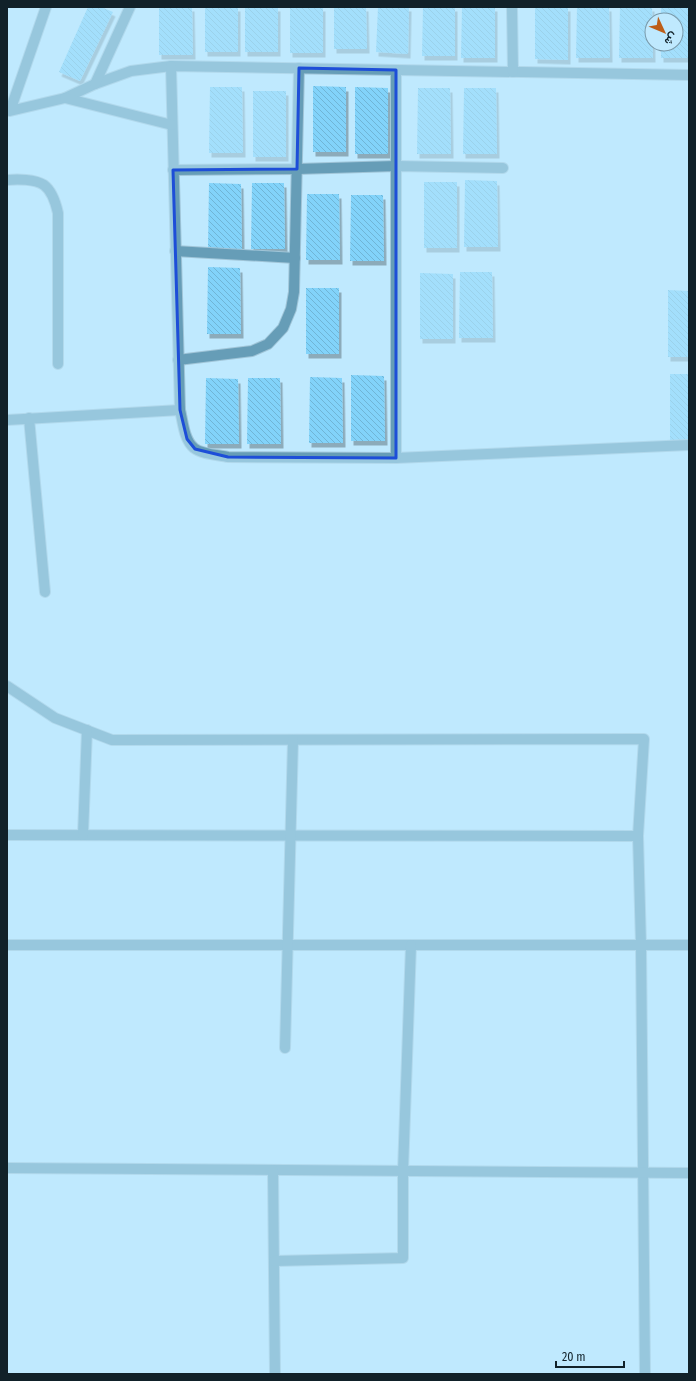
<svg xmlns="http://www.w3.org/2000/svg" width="696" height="1381" font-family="'Fira Sans Condensed',Vazirmatn,sans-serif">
<defs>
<pattern id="building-back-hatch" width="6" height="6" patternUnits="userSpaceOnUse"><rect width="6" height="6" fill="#82d3fa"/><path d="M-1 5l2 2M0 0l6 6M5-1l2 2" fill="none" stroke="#6fb5d6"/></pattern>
<filter id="shadow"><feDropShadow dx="2.5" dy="4.5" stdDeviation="0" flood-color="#0004"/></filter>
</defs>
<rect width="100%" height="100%" fill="#bfe9fe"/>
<g fill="url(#building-back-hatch)" filter="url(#shadow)">
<path d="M88 7H101L113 12 80 81 59 72Z"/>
<path d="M159 7H192L193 55H159Z"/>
<rect x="205" y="7" width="33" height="45"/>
<rect x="245" y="7" width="33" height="45"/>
<rect x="290" y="7" width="33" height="46"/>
<path d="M334 7H366L367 49H334Z"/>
<path d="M378 7H409L408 54 376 52Z"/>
<path d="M423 7H455V56H422Z"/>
<path d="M462 7H495V58H461Z"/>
<path d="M535 7H568V60L535 59Z"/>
<path d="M577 7H609L610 58H576Z"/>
<path d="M620 7H652L653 58H619Z"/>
<path d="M661 7H689V58H661V44H676V20H661Z"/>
<path d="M313 86 346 87V152H313Z"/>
<path d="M210 87H242L243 153H209Z"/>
<path d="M355 87 388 88V154H355Z"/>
<path d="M418 88H450L451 154H417Z"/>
<path d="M464 88H496L497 154H463Z"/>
<rect x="253" y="91" width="33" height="66"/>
<path d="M465 180 497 181 498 247H464Z"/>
<rect x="424" y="182" width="33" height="66"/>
<path d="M209 183 241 184 242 250 208 249Z"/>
<path d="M252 183H284L285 249H251Z"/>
<path d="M307 194H339L340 260H306Z"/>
<path d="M351 195H383L384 261H350Z"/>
<path d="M208 267 240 268 241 334H207Z"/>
<path d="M460 272H492L493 338H459Z"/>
<path d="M420 273 453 274V339H420Z"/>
<rect x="306" y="288" width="33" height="66"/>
<path d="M668 290 689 291V357H668Z"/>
<rect x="670" y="374" width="19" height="66"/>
<path d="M351 375 384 376 385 441H351Z"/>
<path d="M310 377 342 378 343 443H309Z"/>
<path d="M206 378 238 379 239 444H205Z"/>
<path d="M248 378H280L281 444H247Z"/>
</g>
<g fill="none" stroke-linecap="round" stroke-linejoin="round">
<defs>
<g id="minor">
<path d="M46 7 10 111 65 98 95 84 131 71 171 66 689 75"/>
<path d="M512 7 513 72"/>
<path d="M171 66 180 410C183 422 184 440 194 448 201 454 219 455 228 457L396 458 689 445"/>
<path d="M396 70V458"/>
<path d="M95 84 130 7"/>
<path d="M65 98 172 125"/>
<path d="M173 170 297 169 396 166 503 168"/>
<path d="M7 180C17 179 35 179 44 185 52 191 56 204 58 213V364"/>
<path d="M175 251 295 258"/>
<path d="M178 360 252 351 268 344 283 328 291 309 294 292 299 68"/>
<path d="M29 418 45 592"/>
<path d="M7 420 180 410"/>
<path d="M7 686 55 718 112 740 644 739 638 836 641 945 645 1374"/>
<path d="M7 835 638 836"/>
<path d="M83 835 87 730"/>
<path d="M7 945H689"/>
<path d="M285 1048 293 740"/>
<path d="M7 1168 689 1173"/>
<path d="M273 1170 275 1374"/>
<path d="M274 1261 403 1258V1171L411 945"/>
</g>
</defs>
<use href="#minor" stroke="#a0c5d8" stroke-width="12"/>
<use href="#minor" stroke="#669db7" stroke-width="10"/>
</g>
<path d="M0 0H696V1381H0ZM299 68 396 70V458L228 457 195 449 187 439 180 410 173 170 297 169Z" fill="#bfe9fe" fill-opacity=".55" fill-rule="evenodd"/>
<path fill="none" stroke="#1d4ed8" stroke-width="3" stroke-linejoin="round" d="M299 68 396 70V458L228 457 195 449 187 439 180 410 173 170 297 169Z"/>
<rect width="696" height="1381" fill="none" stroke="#112129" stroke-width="16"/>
<g transform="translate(664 32) rotate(134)"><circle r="19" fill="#bfe9fe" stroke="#7999a9"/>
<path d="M0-3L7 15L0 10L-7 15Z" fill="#bd5e19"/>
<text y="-6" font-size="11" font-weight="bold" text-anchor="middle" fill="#112129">ش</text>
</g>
<path d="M556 1361v6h68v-6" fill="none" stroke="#112129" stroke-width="2"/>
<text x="562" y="1361" font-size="12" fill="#112129" stroke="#bfe9fe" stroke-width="3" paint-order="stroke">20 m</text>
</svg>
